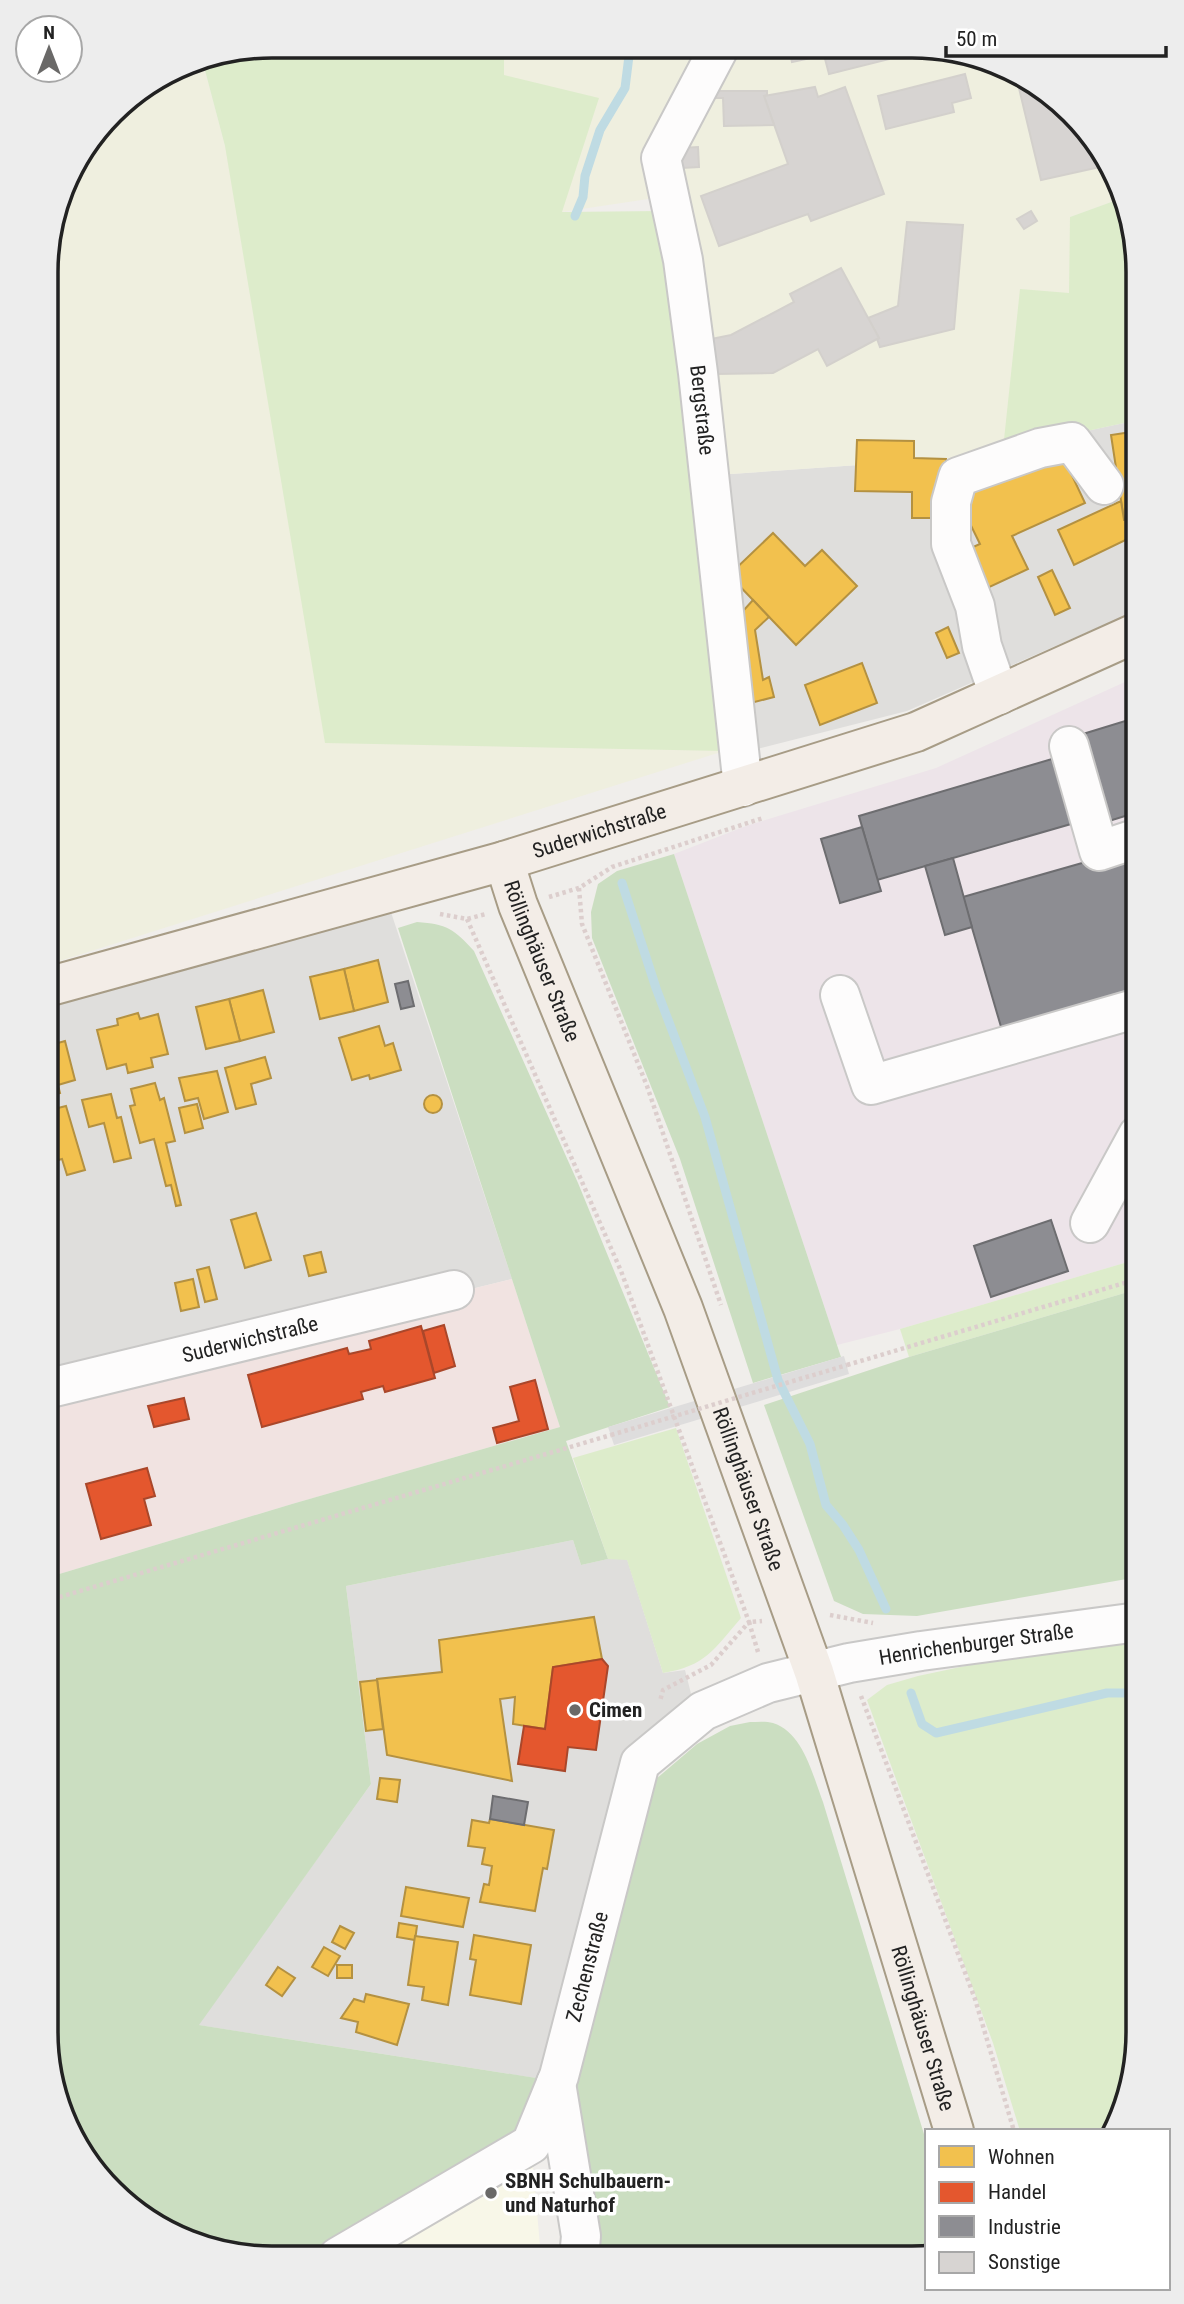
<svg xmlns="http://www.w3.org/2000/svg" width="1184" height="2304" font-family="'Roboto Condensed',sans-serif">
<rect width="100%" height="100%" fill="#f0eeeb"/>
<g fill="#dfdedc">
<path d="M1138 420V610L907 711 753 750 716 475 959 458Z"/>
<path d="M386 897 512 1279 222 1350 46 1396 47 988Z"/>
<path d="M573 1540 581 1565 608 1559H627L663 1673 685 1670 702 1737 654 1778 555 2081 198 2025 371 1784 346 1586Z"/>
</g>
<path fill="#f1e3e1" d="M512 1279 560 1427 292 1504 46 1578V1396L222 1350Z"/>
<path fill="#ede4e9" d="M1138 676V1259L900 1329 837 1345 674 854 746 826 936 768Z"/>
<path fill="#f8f7e8" d="M531 2144 541 2257H338Z"/>
<g fill="#efefdf">
<path d="M504 47 956 50 1062 102 1125 197 1070 217V293L1003 449 959 458 716 475 681 194 562 212 504 75Z"/>
<path d="M202 59 225 146 724 751 47 965V242L69 171 122 102 185 63Z"/>
</g>
<g fill="#ddeccb">
<path d="M271 46 504 47V75L599 98 562 212 661 211 724 751 325 743 225 146 202 59Z"/>
<path d="M1125 197 1138 271V420L1003 449 1020 289 1069 293 1070 217Z"/>
<path d="M1138 1259V1289L909 1357 900 1329Z"/>
<path d="M676 1428 741 1618C714 1649 706 1666 663 1673L627 1560 608 1559 573 1458Z"/>
<path d="M1138 1636V2048L1121 2119 1114 2131H1020L993 2043 867 1700 887 1685 918 1676 1021 1654Z"/>
</g>
<g fill="#cbdec1">
<path d="M674 854 841 1357 753 1383 680 1159 592 938 591 912 598 884 617 871Z"/>
<path d="M417 922C447 924 454 929 474 951L578 1183 670 1407 566 1441 608 1559 581 1565 573 1540 346 1586 371 1784 199 2025 555 2081 531 2144 338 2257H242L172 2235 123 2203 57 2105 46 2033V1578L292 1504 560 1427 398 928Z"/>
<path d="M1138 1289V1577L917 1616 863 1614 834 1601 764 1405 909 1357Z"/>
<path d="M750 1722C757 1722 766 1721 773 1723 803 1732 813 1776 823 1802L927 2144V2256L913 2258H587L567 2112 631 1834 656 1779 697 1744 730 1726Z"/>
</g>
<path fill="#dedddd" d="M844 1356 849 1374 614 1445 608 1427Z"/>
<g fill="#f2c14e" stroke="#b49141" stroke-width="2">
<path d="M1138 431V518L1124 520 1111 435Z"/>
<path d="M857 440 914 441V458L946 459V487L940 518H912V492L855 491Z"/>
<path d="M1061 452 1085 503 1012 536 1028 569 983 590 964 551 980 544 958 499Z"/>
<path d="M1121 501 1124 520 1133 519 1138 534 1074 565 1058 530Z"/>
<path d="M773 533 805 566 822 550 857 586 796 645 729 575Z"/>
<path d="M1052 570 1070 608 1055 615 1038 577Z"/>
<path d="M753 600 769 617 755 630 763 680 769 677 774 697 743 705 733 622Z"/>
<path d="M948 627 959 653 947 658 936 633Z"/>
<path d="M862 663 877 703 820 725 805 685Z"/>
<path d="M378 960 388 1002 354 1011 344 969Z"/>
<path d="M344 969 354 1011 320 1019 310 977Z"/>
<path d="M263 990 274 1032 240 1041 229 999Z"/>
<path d="M229 999 240 1041 206 1049 196 1007Z"/>
<path d="M138 1013 140 1019 158 1014 168 1054 151 1058 153 1067 128 1073 126 1064 107 1069 97 1030 118 1025 117 1019Z"/>
<path d="M379 1026 385 1046 393 1043 401 1070 370 1079 369 1075 352 1080 339 1038Z"/>
<path d="M65 1041 75 1080 58 1085 60 1093 46 1097 47 1043V1046Z"/>
<path d="M265 1057 271 1078 251 1084 256 1104 236 1109 225 1068Z"/>
<path d="M217 1071 228 1112 204 1119 198 1098 185 1101 179 1078Z"/>
<path d="M155 1083 160 1100 164 1098 175 1141 166 1143 181 1205 176 1206 171 1185 166 1186 154 1139 140 1143 130 1106 135 1105 131 1089Z"/>
<path d="M111 1094 117 1118 121 1117 131 1158 114 1162 104 1123 89 1127 82 1100Z"/>
<circle cx="433" cy="1104" r="9"/>
<path d="M197 1104 203 1128 185 1133 179 1108Z"/>
<path d="M66 1106 85 1170 67 1175 62 1159 51 1162 46 1147V1111Z"/>
<path d="M256 1213 271 1260 245 1268 231 1220Z"/>
<path d="M321 1252 326 1272 309 1276 304 1256Z"/>
<path d="M209 1267 217 1299 205 1302 197 1270Z"/>
<path d="M193 1279 199 1307 181 1311 175 1283Z"/>
<path d="M594 1617 602 1659 553 1667 545 1729 513 1724 515 1697 500 1699 512 1781 387 1755 377 1679 442 1672 439 1640Z"/>
<path d="M377 1680 383 1729 366 1731 360 1682Z"/>
<path d="M380 1778 400 1780 397 1802 377 1799Z"/>
<path d="M490 1819 554 1830 547 1869 543 1868 535 1911 480 1902 484 1884 489 1885 492 1866 482 1864 485 1848 468 1846 472 1820 489 1823Z"/>
<path d="M406 1887 469 1898 463 1927 401 1916Z"/>
<path d="M399 1923 417 1926 415 1940 397 1937Z"/>
<path d="M340 1926 354 1933 345 1949 332 1942Z"/>
<path d="M474 1935 531 1945 521 2004 470 1995 476 1960 470 1959Z"/>
<path d="M415 1936 458 1942 448 2005 422 2000 424 1987 408 1985Z"/>
<path d="M324 1947 340 1956 328 1976 312 1967Z"/>
<rect x="337" y="1965" width="15" height="13"/>
<path d="M278 1967 295 1978 282 1996 266 1985Z"/>
<path d="M366 1994 409 2004 397 2045 356 2032 358 2022 341 2018 354 1999 364 2002Z"/>
</g>
<g fill="#e4572e" stroke="#aa472a" stroke-width="2">
<path d="M444 1325 455 1366 434 1373 423 1331Z"/>
<path d="M421 1326 435 1378 385 1392 383 1386 361 1392 363 1399 262 1427 248 1375 347 1348 349 1354 371 1349 369 1341Z"/>
<path d="M535 1380 548 1429 497 1443 493 1428 519 1421 510 1387Z"/>
<path d="M184 1398 189 1419 154 1427 148 1406Z"/>
<path d="M147 1468 155 1496 144 1499 151 1525 101 1539 86 1484Z"/>
<path d="M602 1659 608 1666 596 1750 568 1747 565 1771 518 1764 524 1726 545 1729 553 1667Z"/>
</g>
<g fill="#8d8d92" stroke="#6d6d70" stroke-width="2">
<path d="M1138 717V812L1109 821 1083 734Z"/>
<path d="M1052 759 1071 824 877 880 859 816Z"/>
<path d="M862 827 881 891 840 903 821 839Z"/>
<path d="M1138 847V997L1004 1037 963 897Z"/>
<path d="M953 858 972 927 945 935 925 866Z"/>
<path d="M408 981 414 1006 401 1009 395 984Z"/>
<path d="M1051 1220 1068 1271 991 1297 974 1246Z"/>
<path d="M493 1796 528 1802 524 1825 490 1819Z"/>
</g>
<g fill="none" stroke-linecap="round" stroke-linejoin="round">
<g stroke="#bfdbe3" stroke-width="9">
<path d="M575 216 583 197 585 176 600 130 625 88 630 48"/>
<path d="M622 883 656 988 705 1117 778 1380 810 1444 826 1505 843 1525 859 1550 886 1609"/>
<path d="M911 1693 922 1724 936 1733 1107 1693H1138"/>
</g>
</g>
<g fill="#d7d4d2" stroke="#d3d0cc" stroke-width="2">
<path d="M789 49H887L889 59 829 74 824 55 792 62Z"/>
<path d="M965 74 971 98 952 103 954 112 886 129 878 96Z"/>
<path d="M1017 80 1062 102 1097 154 1100 167 1041 180Z"/>
<path d="M815 87 818 97 845 87 884 194 811 221 808 214 719 246 701 196 788 164 764 96Z"/>
<path d="M705 91H767V95L764 96 774 125 724 126 723 98H705Z"/>
<path d="M698 147 699 167 682 168 681 148Z"/>
<path d="M1031 211 1037 221 1024 229 1017 219Z"/>
<path d="M907 222 963 225 954 329 880 347 877 339 879 338 868 318 898 306Z"/>
<path d="M841 268 879 338 827 366 818 349 773 373 715 374 711 339 731 335 794 302 790 294Z"/>
</g>
<g fill="none" stroke-linecap="round" stroke-linejoin="round">
<defs>
<g id="minor">
<path id="s1" d="M719 48 661 158 683 260 698 373 743 787"/>
<path d="M999 695 982 646 975 606 951 544V502L958 477 1040 448 1072 442 1104 485"/>
<path d="M1069 746 1099 851 1138 838"/>
<path d="M840 995 871 1085 1138 1008"/>
<path d="M1090 1223 1138 1135"/>
<path id="s2" d="M46 1389 454 1290"/>
<path d="M556 2083 581 2236 579 2258"/>
<path id="s3" d="M338 2257 531 2144 559 2076 640 1763 703 1711 768 1683 849 1663 921 1651 1138 1622"/>
</g>
<g id="major">
<path id="s4" d="M504 861 518 905 683 1308 814 1672 954 2131"/>
<path id="s5" d="M47 987 504 861 916 732 1138 632"/>
</g>
</defs>
<use href="#minor" stroke="#c9c8c7" stroke-width="42"/>
<use href="#major" stroke="#a79c86" stroke-width="42"/>
<g stroke="#dccecd" stroke-width="4.5" stroke-dasharray="3.5 3.5" stroke-linecap="butt">
<path d="M579 888 582 924 647 1086 721 1305"/>
<path d="M549 897 579 888 612 867 763 818"/>
<path d="M440 914 467 919 486 914"/>
<path d="M467 919 621 1271 749 1622 711 1665 663 1690 660 1701"/>
<path d="M847 1365 1138 1279"/>
<path d="M46 1601 611 1435"/>
<path d="M830 1615 873 1623"/>
<path d="M758 1652 749 1622 762 1621"/>
<path d="M861 1696 975 1999 1014 2131"/>
</g>
<use href="#minor" stroke="#fdfcfc" stroke-width="38"/>
<use href="#major" stroke="#f3ede7" stroke-width="38"/>
<path stroke="#dccecd" stroke-width="4.5" stroke-dasharray="3.5 3.5" stroke-linecap="butt" d="M611 1435 847 1365"/>
</g>
<g fill="#6a6968" stroke="#fff" stroke-width="2.5">
<circle cx="575" cy="1710" r="7"/>
<circle cx="491" cy="2193" r="7"/>
</g>
<g text-anchor="middle" stroke-width="7" stroke-linejoin="round" paint-order="stroke">
<g font-size="21" fill="#222" stroke="#fff">
<text dy="7" stroke="none"><textPath href="#s1" startOffset="380">Bergstraße</textPath></text>
<text dy="7" stroke="none"><textPath href="#s5" startOffset="574">Suderwichstraße</textPath></text>
<text dy="7" stroke="none"><textPath href="#s4" startOffset="107">Röllinghäuser Straße</textPath></text>
<text dy="7" stroke="none"><textPath href="#s2" startOffset="210">Suderwichstraße</textPath></text>
<text dy="7" stroke="none"><textPath href="#s4" startOffset="674">Röllinghäuser Straße</textPath></text>
<text dy="7" stroke="none"><textPath href="#s3" startOffset="985">Henrichenburger Straße</textPath></text>
<text dy="7" stroke="none"><textPath href="#s3" startOffset="410">Zechenstraße</textPath></text>
<text dy="7" stroke="none"><textPath href="#s4" startOffset="1241">Röllinghäuser Straße</textPath></text>
</g>
<g font-size="21" font-weight="bold" fill="#222" stroke="#fff" text-anchor="start">
<text x="589" y="1717">Cimen</text>
<text x="505" y="2188">SBNH Schulbauern-<tspan x="505" dy="24">und Naturhof</tspan></text>
</g>
</g>
<path d="M0 0H1184V2304H0ZM272 58H912A214 214 0 0 1 1126 272V2032A214 214 0 0 1 912 2246H272A214 214 0 0 1 58 2032V272A214 214 0 0 1 272 58Z" fill="#ededed" fill-rule="evenodd"/>
<path fill="none" stroke="#222" stroke-width="3.5" d="M272 58H912A214 214 0 0 1 1126 272V2032A214 214 0 0 1 912 2246H272A214 214 0 0 1 58 2032V272A214 214 0 0 1 272 58Z"/>
<rect x="925" y="2129" width="245" height="161" fill="#ffffff" stroke="#a7a7a7" stroke-width="2"/>
<rect x="939" y="2146" width="35" height="21" fill="#f2c14e" stroke="#a7a7a7" stroke-width="2"/>
<text x="988" y="2164" font-size="21" fill="#222222">Wohnen</text>
<rect x="939" y="2182" width="35" height="21" fill="#e4572e" stroke="#a7a7a7" stroke-width="2"/>
<text x="988" y="2199" font-size="21" fill="#222222">Handel</text>
<rect x="939" y="2216" width="35" height="21" fill="#8d8d92" stroke="#a7a7a7" stroke-width="2"/>
<text x="988" y="2234" font-size="21" fill="#222222">Industrie</text>
<rect x="939" y="2252" width="35" height="21" fill="#d7d4d2" stroke="#a7a7a7" stroke-width="2"/>
<text x="988" y="2269" font-size="21" fill="#222222">Sonstige</text>
<g transform="translate(49 49)"><circle r="33" fill="#ffffff" stroke="#a7a7a7" stroke-width="2"/>
<path d="M0-5L12 26L0 18L-12 26Z" fill="#6a6968"/>
<text y="-10" font-size="19" font-weight="bold" text-anchor="middle" fill="#222222">N</text>
</g>
<path d="M946 46v10h220v-10" fill="none" stroke="#222222" stroke-width="3.5"/>
<text x="956" y="46" font-size="21" fill="#222222" stroke="#ffffff" stroke-width="5" paint-order="stroke">50 m</text>
</svg>
